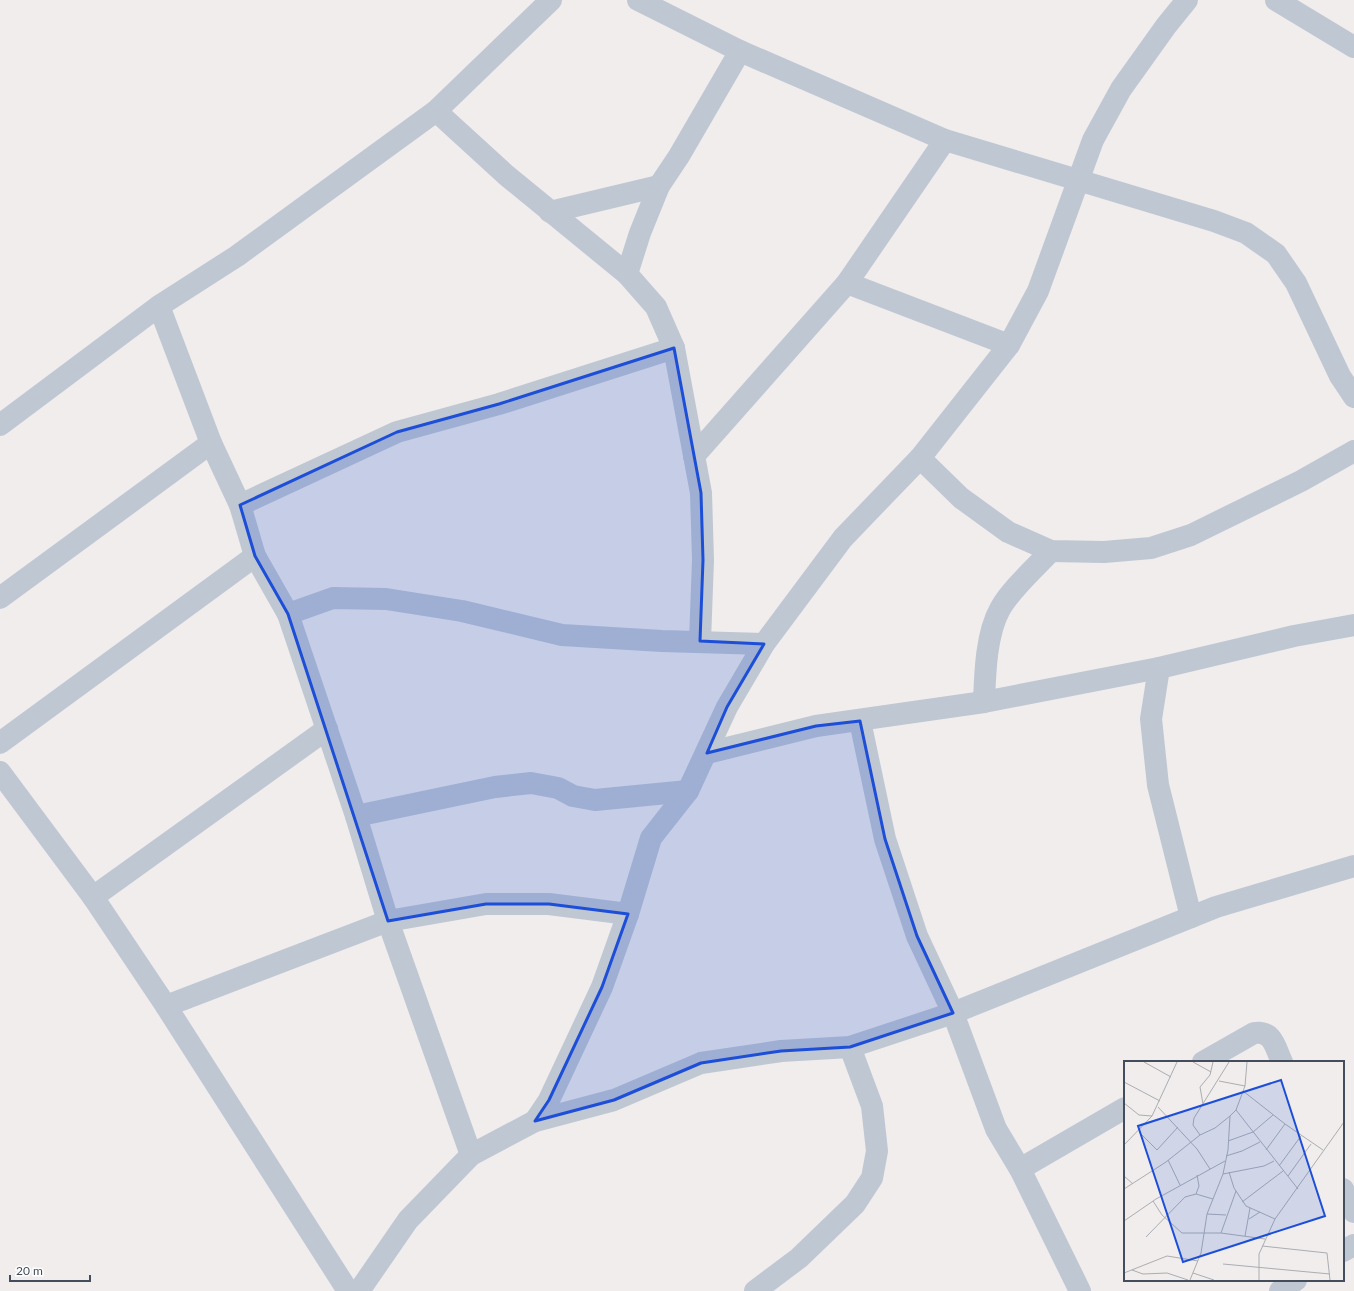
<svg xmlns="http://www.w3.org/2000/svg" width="1354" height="1291" font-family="Lato,sans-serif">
<rect width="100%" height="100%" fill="#f0edec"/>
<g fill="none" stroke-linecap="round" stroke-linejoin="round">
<g stroke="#bfc7d3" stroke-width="22">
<path d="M638 0 740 51 945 140 1214 221 1246 233 1276 254 1296 283 1340 376 1354 397"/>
<path d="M1276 0 1354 47"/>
<path d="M436 111 506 175 627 274 656 307 674 348 701 493 703 560 700 641"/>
<path d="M550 212 659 186"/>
<path d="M627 274 640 233 659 186 679 156 740 51"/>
<path d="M847 283 1009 345"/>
<path d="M159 306 211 443 240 505 255 556 288 614 356 816 388 921 471 1155"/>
<path d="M0 425 159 306 237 256 436 111 551 0"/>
<path d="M694 456 847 283 945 140"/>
<path d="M920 458 961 498 1008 532 1051 551 1104 552 1151 548 1191 535 1301 481 1354 451"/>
<path d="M240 505 397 432 499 404 674 348"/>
<path d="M0 598 211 443"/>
<path d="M288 614 333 598 386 599 462 611 562 635 662 641 764 644"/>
<path d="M1159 668 1151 719 1158 785 1191 917"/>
<path d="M984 702C985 674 986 634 1000 609 1010 590 1036 567 1051 551"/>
<path d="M860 721 885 839 917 936 953 1013 996 1129 1020 1169 1080 1291"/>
<path d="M0 743 255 556"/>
<path d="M707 753 816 726 984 702 1159 668 1294 636 1354 625"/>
<path d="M0 772 93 897 166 1006 348 1291"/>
<path d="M356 816 495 787 531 783 558 788 573 796 595 800 688 791"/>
<path d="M93 897 327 729"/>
<path d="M166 1006 388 921 486 904H549L628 914"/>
<path d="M1203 1062 1254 1033C1273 1030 1275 1047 1282 1062"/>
<path d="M535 1121 549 1100 602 987 628 914 651 838 688 791 727 707 764 644 843 538 920 458 1009 345 1038 291 1093 140 1121 89 1166 26 1187 0"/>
<path d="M1020 1169 1125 1108"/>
<path d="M1343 1189 1354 1212"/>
<path d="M1343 1251 1354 1245"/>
<path d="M359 1291 408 1220 471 1155 535 1121 614 1100 701 1063 781 1051 850 1047 953 1013 1216 907 1354 866"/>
<path d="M755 1291 799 1258 855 1204 872 1178 877 1151 872 1106 850 1047"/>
<path d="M1280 1291 1296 1280"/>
</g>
</g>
<path fill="#1d4ed8" fill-opacity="0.2" stroke="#1d4ed8" stroke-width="3" stroke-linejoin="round" d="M674 348 701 493 703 560 700 641 764 644 727 707 707 753 816 726 860 721 885 839 917 936 953 1013 850 1047 781 1051 701 1063 614 1100 535 1121 549 1100 602 987 628 914 549 904H486L388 921 288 614 255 556 240 505 397 432 499 404Z"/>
<g transform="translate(1124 1061)">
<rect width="220" height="220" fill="#f0edec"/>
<path fill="none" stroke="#abadb2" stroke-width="1" d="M20 1 47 16M69 1 87 11M95 20 121 25M0 21 36 40M119 30 161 63 199 89M0 42 15 54 28 55M79 43 76 26 86 14 89 1M34 46 73 88 86 108M112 49 174 128M15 71 33 89 54 66M76 74 69 64 70 57 105 1M104 80 129 71 149 54M0 84 28 55 53 1M142 89 161 63M102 95 118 90 136 81M44 99 56 124M155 105 177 75M105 111 110 127 122 145 151 158M99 113 140 105 150 100M0 115 9 123M164 115 187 83M0 128 42 101 76 74 91 67 106 55 112 49 121 25 123 1M72 133 75 125 73 114M29 140 38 154 58 172H97L141 178M118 141 159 110M83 153 102 154M125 158 136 151M0 160 32 138 101 100M97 172 112 130M121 175 126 147M22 176 61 136 72 133 89 138M138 185 203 192 206 219M99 203 206 213M8 209 19 213 43 212 64 219M0 212 43 195 74 200M69 212 90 219M66 219 77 192 83 153 99 113 104 89 106 55M135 219V193L151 158 220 61"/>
<path fill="#1d4ed8" fill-opacity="0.15" stroke="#1d4ed8" stroke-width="2" d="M157 19 201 155 59 201 14 65Z"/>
<rect width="220" height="220" fill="none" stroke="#444d5b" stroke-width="2"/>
</g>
<path d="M10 1275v6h80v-6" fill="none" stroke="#444d5b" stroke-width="2"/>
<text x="16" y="1275" font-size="12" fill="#444d5b" stroke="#ffffff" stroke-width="3" paint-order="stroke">20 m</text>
</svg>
